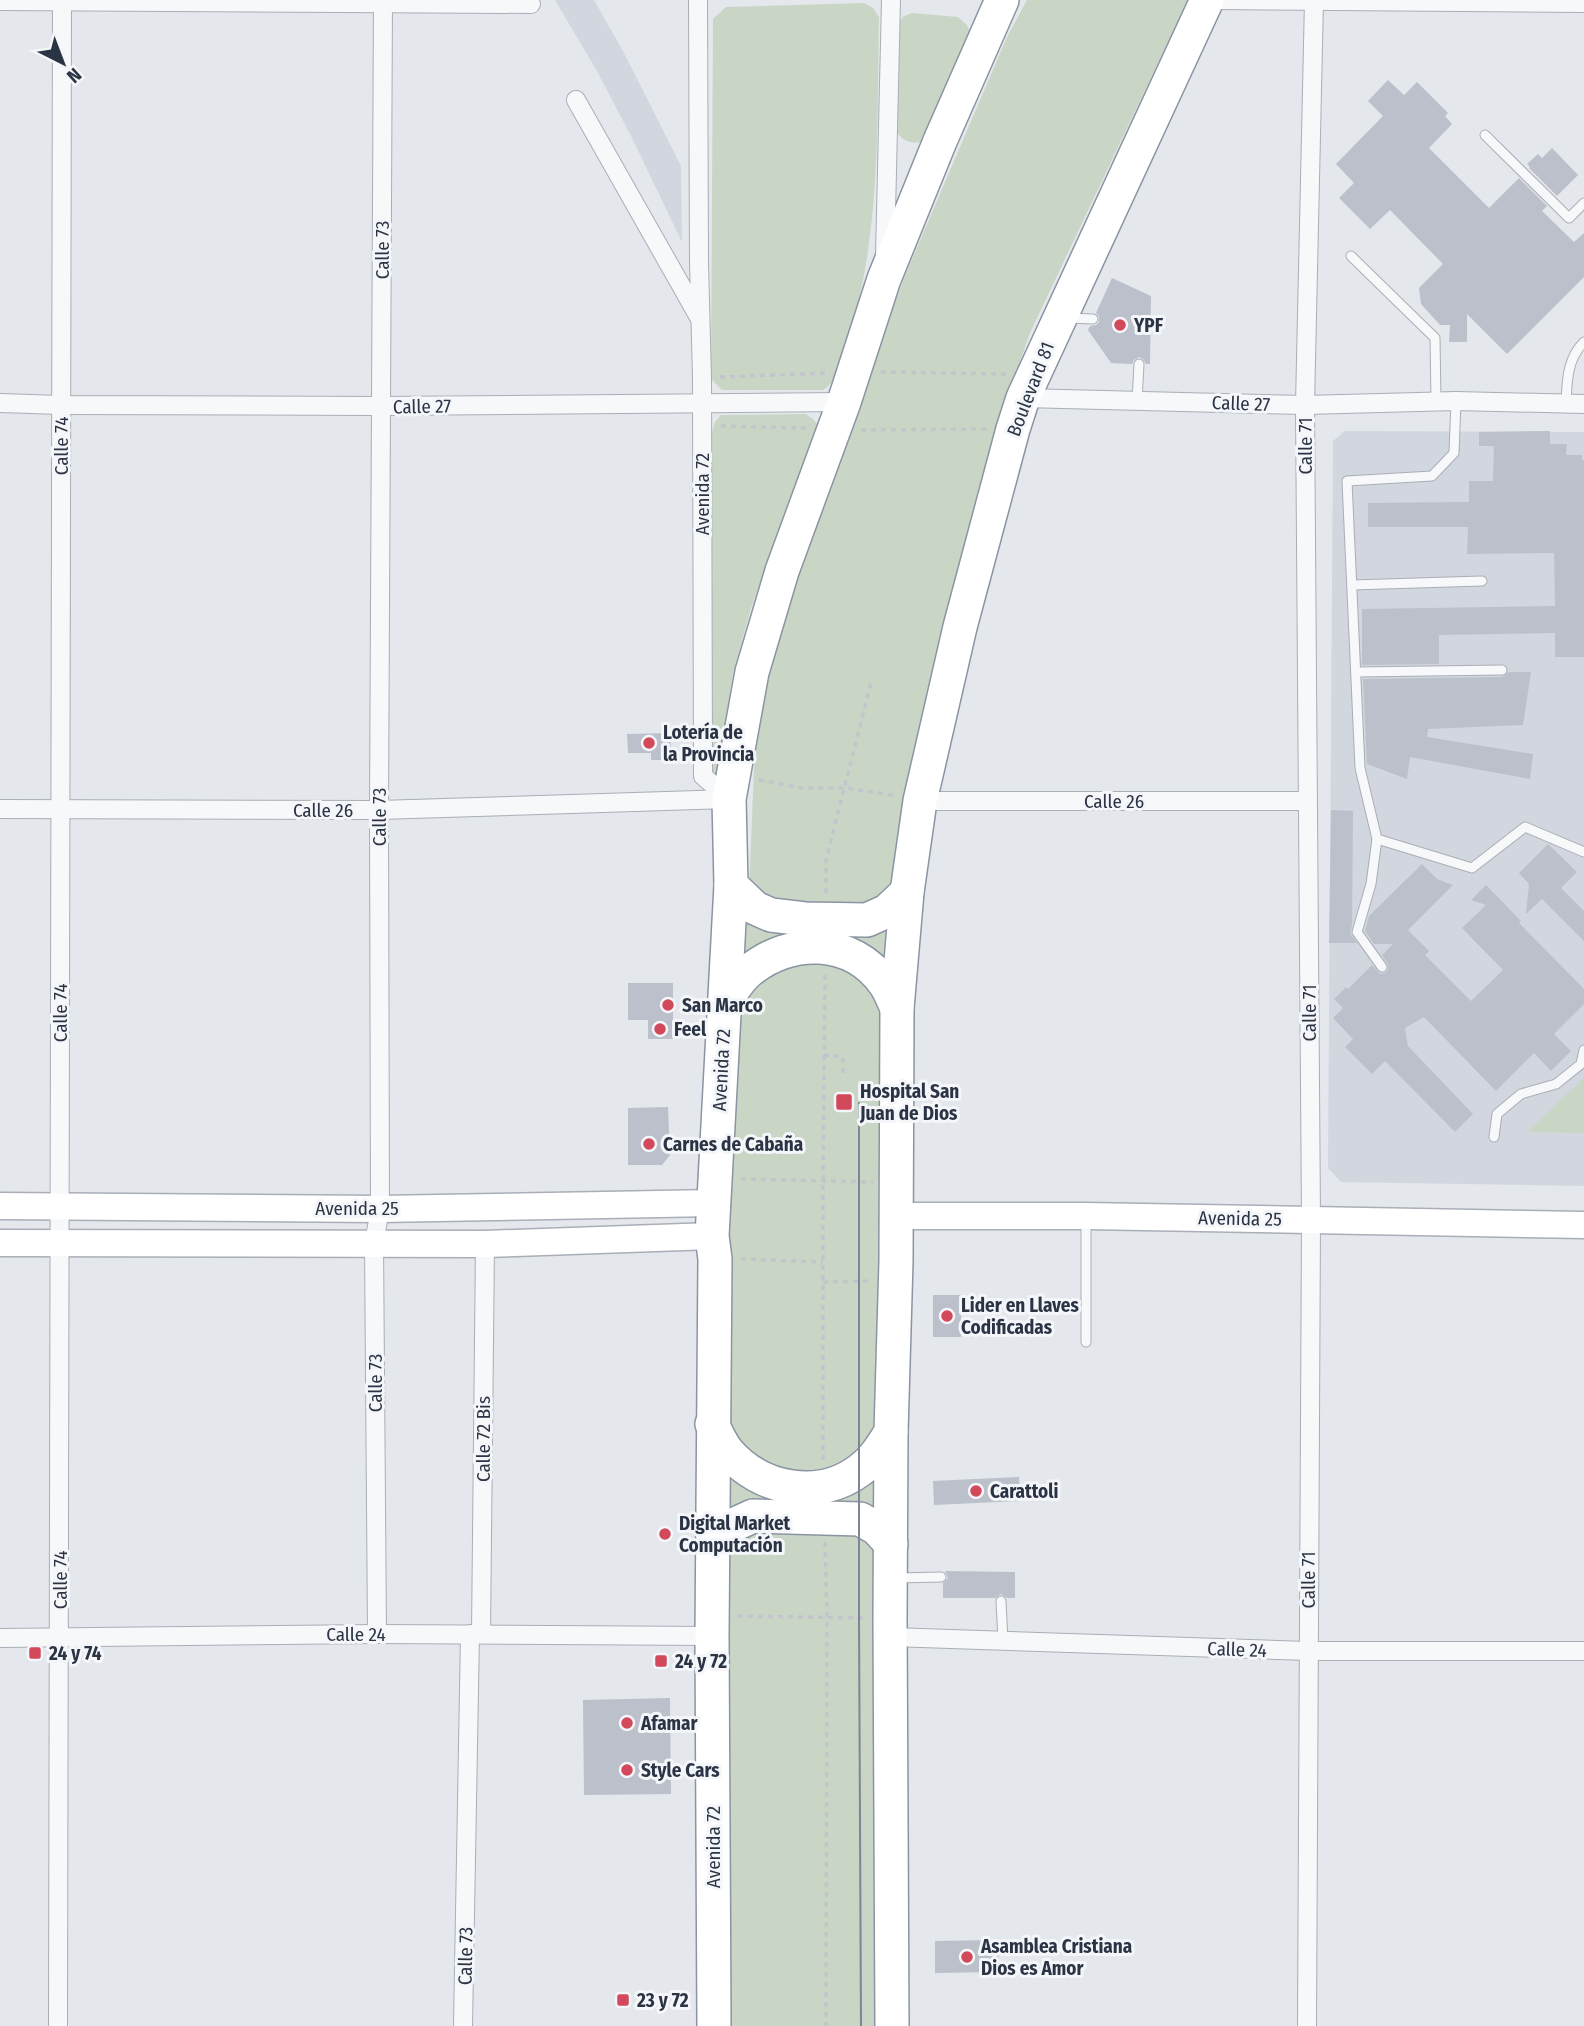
<svg xmlns="http://www.w3.org/2000/svg" width="1584" height="2026" font-family="'Fira Sans Condensed',sans-serif">
<rect width="100%" height="100%" fill="#e4e7ec"/>
<g fill="#d2d6de">
<path d="M555 0H594L624 53 681 166 682 242 633 140 597 71Z"/>
<path d="M1345 431 1584 432V1186L1341 1182 1328 1168 1333 441Z"/>
</g>
<g fill="#c9d6c5">
<path d="M1027 0H1190L1173 31 1030 333 1000 418 896 892 875 909 764 907 749 890 756 721 773 644 904 278 1007 37Z"/>
<path d="M864 3 873 8 879 17C877 126 881 235 848 340 842 359 840 379 823 390H722L711 379 713 19 726 7Z"/>
<path d="M912 13 958 17 967 25 972 38 923 142C909 144 903 141 895 130L896 25 904 16Z"/>
<path d="M806 414 813 419 818 425 751 608 733 673 726 718 721 770 718 774 714 775 710 771 712 432 715 422 721 415Z"/>
<path d="M744 916 892 920 890 969 872 952 741 961Z"/>
<path d="M789 959 851 967 880 1002 886 1029 878 1417 871 1439 861 1454 811 1478 758 1465 731 1429 728 1412V1165L737 1021 746 992Z"/>
<path d="M1584 1078V1133L1527 1132Z"/>
<path d="M728 1470 738 1481 879 1470V1518L728 1517Z"/>
<path d="M855 1527 875 1542 878 1705 875 2026H728V1555L743 1530Z"/>
</g>
<g fill="#bbc0ca">
<path d="M1388 80 1404 95 1417 82 1448 113 1445 116 1452 124 1429 148 1489 208 1519 178 1547 206 1542 211 1574 242 1584 233V277L1507 354 1467 314V342H1449L1450 325H1440L1421 304 1419 288 1443 264 1390 210 1370 229 1339 198 1354 183 1336 164 1383 116 1368 101Z"/>
<path d="M1552 148 1578 175 1557 196 1529 168 1530 167 1527 164 1538 154 1542 158Z"/>
<path d="M1112 278 1151 296 1150 364H1146L1143 359 1139 357 1134 360 1132 364 1111 363 1088 330 1090 326 1096 325 1099 322V316L1096 313Z"/>
<path d="M1550 431V444H1567L1566 455H1582V460H1584V657H1555V633L1439 635V664L1362 665V609L1555 606 1554 553 1467 554 1468 527H1368V503L1469 502V481H1493L1494 446H1479V432Z"/>
<path d="M1509 672H1531L1523 725 1428 729 1427 737 1533 754 1530 779 1410 757 1407 779 1367 764 1363 679 1502 677Z"/>
<path d="M670 733 671 753 664 760H651V753H628L627 734Z"/>
<path d="M1331 810 1353 811 1352 925 1350 933 1357 943H1329Z"/>
<path d="M1548 844 1577 872 1561 888 1584 911V941L1542 899 1526 914 1529 884 1519 873Z"/>
<path d="M1422 864 1437 879 1453 885 1408 930 1429 951 1425 955 1471 1001 1503 970 1462 928 1486 905 1471 900 1486 885 1521 921 1519 923 1584 989V1004L1554 1034 1571 1051 1551 1071 1534 1053 1496 1091 1424 1017 1405 1028 1408 1046 1473 1114 1455 1132 1385 1061 1372 1074 1345 1047 1353 1039 1333 1018 1343 1008 1334 999 1346 987 1348 989 1372 965 1380 974 1385 973 1388 970V964L1382 955 1393 944H1374L1365 931 1369 916Z"/>
<path d="M628 983H673V1039H648V1020H628Z"/>
<path d="M668 1107 670 1155 662 1165H628V1108Z"/>
<rect x="933" y="1295" width="28" height="42"/>
<path d="M1019 1477 1020 1501 934 1505 933 1481Z"/>
<path d="M945 1571 1015 1572V1598H1007L1001 1594 995 1598H943V1583L948 1578Z"/>
<path d="M670 1698 671 1794 584 1795 583 1700Z"/>
<path d="M998 1940 999 1972 935 1973V1941Z"/>
</g>
<g fill="none" stroke-linecap="round" stroke-linejoin="round">
<defs>
<g id="lane">
<path d="M1485 135 1569 218 1584 203"/>
<path d="M1351 256 1435 338 1436 401"/>
<path d="M1068 318 1093 319"/>
<path d="M1137 401 1139 364"/>
<path d="M1456 401 1454 453 1432 476 1347 481 1360 768 1377 839 1472 868 1525 827 1584 852"/>
<path d="M1566 403C1567 381 1567 359 1584 342"/>
<path d="M1352 585 1482 581"/>
<path d="M1356 672 1502 670"/>
<path d="M1377 839 1371 884 1357 932 1382 967"/>
<path d="M1494 1137 1497 1114 1521 1094 1556 1084 1581 1064 1584 1050"/>
<path d="M1086 1342V1218"/>
<path d="M897 1578 941 1577"/>
<path d="M1001 1601 1003 1641"/>
</g>
<g id="street">
<path d="M698 0 699 262 702 378 703 776 729 799"/>
<path d="M1216 0 1584 3"/>
<path d="M0 1 531 4"/>
<path d="M576 100 700 319"/>
<path d="M885 255 891 0"/>
<path d="M1023 398 1305 405 1456 401 1584 404"/>
<path d="M0 403 61 405 381 406 844 402"/>
<path d="M920 801H1308"/>
<path d="M0 809 379 810 729 799"/>
<path d="M377 1634 374 1243 380 1209 379 810 383 0"/>
<path d="M481 1634 485 1244"/>
<path d="M891 1637 1308 1651H1584"/>
<path d="M0 1638 377 1634 712 1636"/>
<path d="M58 2026 62 0"/>
<path d="M463 2026 470 1634"/>
<path d="M1307 2026 1311 1219 1305 405 1314 0"/>
</g>
<g id="secondary">
<path d="M0 1206 380 1209 714 1203"/>
<path d="M895 1216H1086L1584 1225"/>
<path d="M0 1243 485 1244 712 1236"/>
</g>
<g id="highway">
<path d="M731 885 755 908 771 915 805 919 867 920 887 911 907 892"/>
<path d="M725 1001C732 992 739 979 749 971 790 937 852 937 885 984 890 991 893 1000 897 1008"/>
<path d="M712 1424C717 1433 721 1444 728 1452 761 1490 819 1501 860 1470 874 1460 882 1446 891 1432"/>
<path d="M713 1547 731 1526 753 1516 860 1519 876 1528 891 1544"/>
<path d="M714 2026 712 1636 715 1259 712 1236 731 885 729 799 752 672 782 571 844 402 884 279 940 141 1002 0"/>
<path d="M892 2026 890 1619 891 1432 896 1261 897 1008 907 892 920 801 960 627 1013 429 1023 398 1207 0"/>
</g>
</defs>
<use href="#lane" stroke="#a9aeb7" stroke-width="11"/>
<use href="#street" stroke="#a9aeb7" stroke-width="20"/>
<use href="#secondary" stroke="#a9aeb7" stroke-width="29"/>
<use href="#highway" stroke="#8b94a3" stroke-width="36"/>
<g stroke="#c2c5cb" stroke-width="3.5" stroke-dasharray="5 5" stroke-linecap="butt">
<path d="M881 372 1006 374"/>
<path d="M720 377 828 373"/>
<path d="M721 426 808 428"/>
<path d="M861 430 986 429"/>
<path d="M759 780 803 788H846L897 796"/>
<path d="M826 893V860L872 679"/>
<path d="M824 1055 843 1057V1074L846 1075"/>
<path d="M741 1179 873 1182"/>
<path d="M741 1259 823 1262"/>
<path d="M823 1282 870 1281"/>
<path d="M823 1460V1181L825 975"/>
<path d="M825 1542 827 1618 826 2026"/>
<path d="M738 1616 867 1618"/>
</g>
<use href="#lane" stroke="#f7f8fa" stroke-width="9"/>
<use href="#street" stroke="#f7f8fa" stroke-width="18"/>
<use href="#secondary" stroke="#fff" stroke-width="26"/>
<use href="#highway" stroke="#fff" stroke-width="33"/>
<path stroke="#7d8696" stroke-width="2" d="M859 1103V1618L861 2026"/>
</g>
<g fill="#d1495b" stroke="#f4f6f9" stroke-width="2.5">
<circle cx="1120" cy="325" r="7"/>
<circle cx="649" cy="743" r="7"/>
<circle cx="668" cy="1005" r="7"/>
<circle cx="660" cy="1029" r="7"/>
<rect x="835" y="1093" width="18" height="18" rx="3.5"/>
<circle cx="649" cy="1144" r="7"/>
<circle cx="947" cy="1316" r="7"/>
<circle cx="976" cy="1491" r="7"/>
<circle cx="665" cy="1534" r="7"/>
<rect x="28" y="1646" width="14" height="14" rx="3.5"/>
<rect x="654" y="1654" width="14" height="14" rx="3.5"/>
<circle cx="627" cy="1723" r="7"/>
<circle cx="627" cy="1770" r="7"/>
<circle cx="967" cy="1957" r="7"/>
<rect x="616" y="1993" width="14" height="14" rx="3.5"/>
</g>
<g text-anchor="middle" stroke-width="6" stroke-linejoin="round" paint-order="stroke">
<g font-size="19" fill="#2b3445" stroke="#f4f6f9">
<text transform="translate(382 250) rotate(-90)" y="7">Calle 73</text>
<text transform="translate(1030 389) rotate(-69)" y="7">Boulevard 81</text>
<text transform="translate(1241 403) rotate(2)" y="7">Calle 27</text>
<text transform="translate(422 406) rotate(-1)" y="7">Calle 27</text>
<text transform="translate(61 446) rotate(-90)" y="7">Calle 74</text>
<text transform="translate(1305 446) rotate(-90)" y="7">Calle 71</text>
<text transform="translate(702 494) rotate(-90)" y="7">Avenida 72</text>
<text x="1114" y="808">Calle 26</text>
<text x="323" y="817">Calle 26</text>
<text transform="translate(379 817) rotate(-90)" y="7">Calle 73</text>
<text transform="translate(60 1013) rotate(-90)" y="7">Calle 74</text>
<text transform="translate(1309 1013) rotate(-90)" y="7">Calle 71</text>
<text transform="translate(721 1070) rotate(-87)" y="7">Avenida 72</text>
<text x="357" y="1215">Avenida 25</text>
<text transform="translate(1240 1218) rotate(1)" y="7">Avenida 25</text>
<text transform="translate(375 1383) rotate(-90)" y="7">Calle 73</text>
<text transform="translate(483 1439) rotate(-90)" y="7">Calle 72 Bis</text>
<text transform="translate(60 1580) rotate(-90)" y="7">Calle 74</text>
<text transform="translate(1308 1580) rotate(-90)" y="7">Calle 71</text>
<text x="356" y="1641">Calle 24</text>
<text transform="translate(1237 1649) rotate(2)" y="7">Calle 24</text>
<text transform="translate(713 1847) rotate(-90)" y="7">Avenida 72</text>
<text transform="translate(465 1956) rotate(-89)" y="7">Calle 73</text>
</g>
<g font-size="19" font-weight="bold" fill="#2b3445" stroke="#f4f6f9" text-anchor="start">
<text x="1134" y="332">YPF</text>
<text x="663" y="739">Lotería de<tspan x="663" dy="22">la Provincia</tspan></text>
<text x="682" y="1012">San Marco</text>
<text x="674" y="1036">Feel</text>
<text x="860" y="1098">Hospital San<tspan x="860" dy="22">Juan de Dios</tspan></text>
<text x="663" y="1151">Carnes de Cabaña</text>
<text x="961" y="1312">Lider en Llaves<tspan x="961" dy="22">Codificadas</tspan></text>
<text x="990" y="1498">Carattoli</text>
<text x="679" y="1530">Digital Market<tspan x="679" dy="22">Computación</tspan></text>
<text x="49" y="1660">24 y 74</text>
<text x="675" y="1668">24 y 72</text>
<text x="641" y="1730">Afamar</text>
<text x="641" y="1777">Style Cars</text>
<text x="981" y="1953">Asamblea Cristiana<tspan x="981" dy="22">Dios es Amor</tspan></text>
<text x="637" y="2007">23 y 72</text>
</g>
</g>
<g transform="translate(63 63) rotate(138)" stroke="#f4f6f9" stroke-width="5" paint-order="stroke">
<path d="M0-5L12 26L0 18L-12 26Z" fill="#2b3445"/>
<text y="-10" font-size="19" font-weight="bold" text-anchor="middle" fill="#2b3445">N</text>
</g>
</svg>
